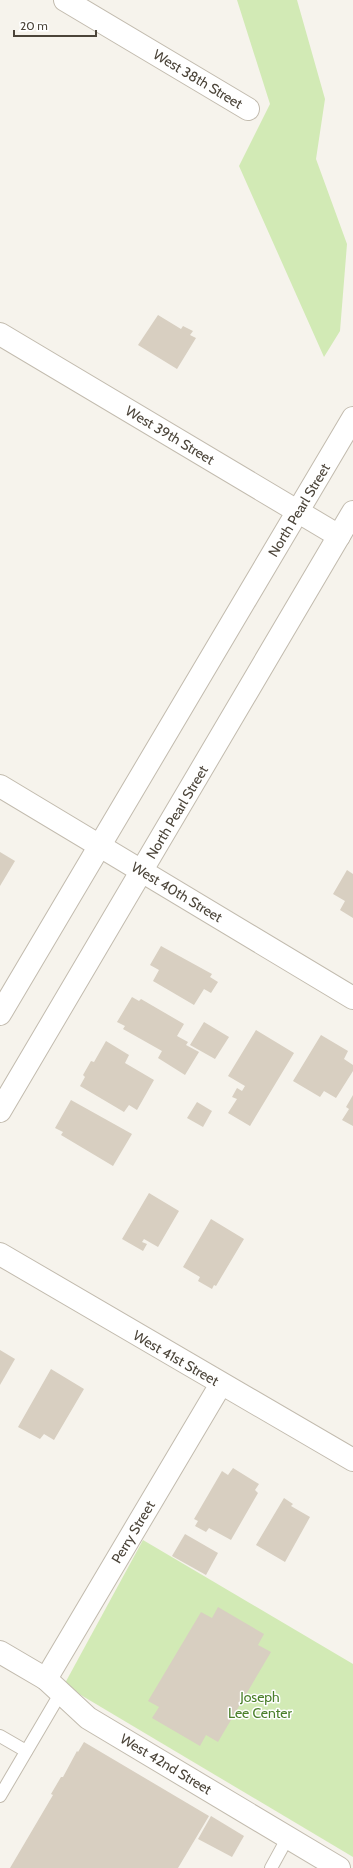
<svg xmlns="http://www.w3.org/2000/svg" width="353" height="1868" font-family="Cabin,sans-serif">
<rect width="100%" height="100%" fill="#f6f3ec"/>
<g fill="#d2eab5">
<path d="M237 0H297L325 99 316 159 347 244 340 331 324 357 239 166 270 104Z"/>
<path d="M143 1540 353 1664V1857L64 1685Z"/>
</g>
<g fill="#d8cfc1">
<path d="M158 315 181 329 183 326 193 331 190 335 196 338 177 369 138 345Z"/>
<path d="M0 852 15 861 0 886Z"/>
<path d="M347 870 353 874V918L340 910 345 901 333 894Z"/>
<path d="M161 946 212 974 210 977 218 982 211 993 204 989 194 1005 153 981 159 970 150 965Z"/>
<path d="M132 997 139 1001 141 999 184 1024 177 1036 188 1042 186 1045 199 1052 185 1075 158 1058 162 1051 123 1029 125 1026 117 1022Z"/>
<path d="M204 1022 229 1037 215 1059 190 1045Z"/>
<path d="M256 1030 294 1053 250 1126 228 1113 237 1099 232 1097 237 1088 242 1091 245 1086 228 1076Z"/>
<path d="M321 1035 348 1051 344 1059 353 1065V1071L336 1098 324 1091 320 1097 293 1081Z"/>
<path d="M106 1041 129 1055 125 1063 154 1080 137 1110 129 1105 124 1112 80 1086 85 1077 83 1075 91 1061 94 1062Z"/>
<path d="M353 1095V1126L342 1120 349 1109 346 1107Z"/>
<path d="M71 1100 132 1134 113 1166 61 1135 63 1132 55 1128Z"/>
<path d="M197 1102 212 1111 203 1127 187 1118Z"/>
<path d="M149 1193 179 1211 158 1247 144 1239 142 1242 147 1244 143 1251 122 1239Z"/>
<path d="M211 1219 244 1239 216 1286 214 1285 212 1289 198 1281 200 1277 183 1267Z"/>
<path d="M0 1350 15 1359 0 1385Z"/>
<path d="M51 1369 84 1389 54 1440 44 1434 40 1439 18 1427Z"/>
<path d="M233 1468 259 1484 255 1490 258 1493 231 1540 209 1528 206 1532 195 1526 198 1521 194 1519 222 1471 228 1475Z"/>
<path d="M284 1498 293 1504 291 1506 310 1517 285 1562 256 1545Z"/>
<path d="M185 1534 218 1553 206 1575 172 1556Z"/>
<path d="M218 1607 264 1634 258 1645 271 1652 218 1742 206 1735 200 1746 152 1718 159 1707 148 1701 201 1612 212 1618Z"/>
<path d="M84 1742 209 1816 178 1868H10L53 1795 51 1794 61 1777H63L77 1751 78 1752Z"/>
<path d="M211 1816 244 1836 232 1857 198 1839Z"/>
</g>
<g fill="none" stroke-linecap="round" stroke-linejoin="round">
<defs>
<g id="service">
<path d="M0 1736 26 1751"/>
<path d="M0 1796 60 1694"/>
<path d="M271 1868 288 1837"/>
</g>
<g id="minor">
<path d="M65 0 248 109"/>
<path d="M0 334 339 536"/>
<path d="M0 786 353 998"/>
<path d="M0 1254 353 1460"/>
<path d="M0 1652 46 1679 88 1718 339 1868"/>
<path d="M46 1679 221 1384"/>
</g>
<g id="tertiary">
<path d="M0 1014 353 418"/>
<path d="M0 1111 353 512"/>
</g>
</defs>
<use href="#service" stroke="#c2bbae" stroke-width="14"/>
<use href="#minor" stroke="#c2bbae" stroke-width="24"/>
<use href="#tertiary" stroke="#c2bbae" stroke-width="24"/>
<use href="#service" stroke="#fff" stroke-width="12"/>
<use href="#minor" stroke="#fff" stroke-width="22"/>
<use href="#tertiary" stroke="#fff" stroke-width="22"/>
</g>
<g text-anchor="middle" stroke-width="3" stroke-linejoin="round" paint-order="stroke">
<g font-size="14" fill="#4b4439" stroke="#fff">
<text transform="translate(198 79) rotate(31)" y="5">West 38th Street</text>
<text transform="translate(170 435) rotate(31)" y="5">West 39th Street</text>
<text transform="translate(299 510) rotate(-59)" y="5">North Pearl Street</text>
<text transform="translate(177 812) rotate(-59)" y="5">North Pearl Street</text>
<text transform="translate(177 892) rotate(31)" y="5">West 40th Street</text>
<text transform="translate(176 1358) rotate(30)" y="5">West 41st Street</text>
<text transform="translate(133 1532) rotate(-59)" y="5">Perry Street</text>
<text transform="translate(166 1764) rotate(31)" y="5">West 42nd Street</text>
</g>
<g font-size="14" fill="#4a7f2a" stroke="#fff">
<text x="260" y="1702">Joseph<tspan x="260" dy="16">Lee Center</tspan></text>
</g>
</g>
<path d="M14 30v6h82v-6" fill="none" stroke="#4b4439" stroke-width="2"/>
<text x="20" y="30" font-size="12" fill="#4b4439" stroke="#ffffff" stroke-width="3" paint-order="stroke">20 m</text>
</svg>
